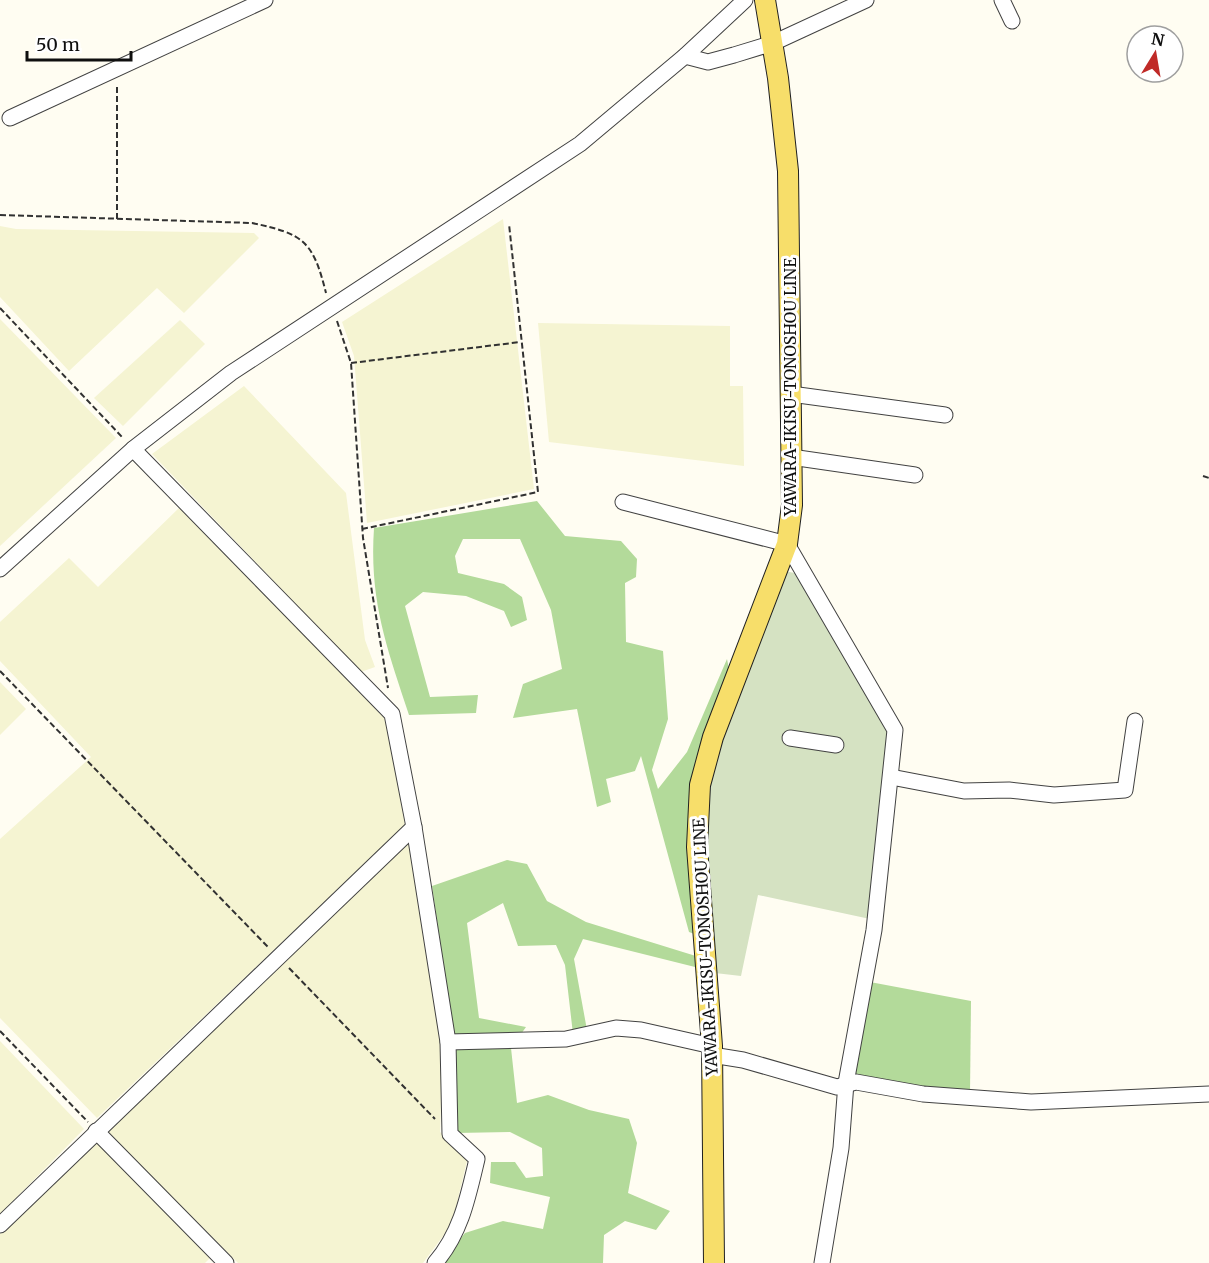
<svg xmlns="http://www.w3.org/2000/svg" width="1209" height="1263" font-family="Merriweather,serif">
<rect width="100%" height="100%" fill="#fffdf2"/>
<g fill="#f5f4d2">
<path d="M503 219 534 489 367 523 354 356 342 322Z"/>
<path d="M0 226 16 229 254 233 259 238 184 313 157 288 69 371 0 297Z"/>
<path d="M0 319 116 438 0 546Z"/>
<path d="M180 320 205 344 123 426 94 398Z"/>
<path d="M538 323 730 326V386H743L744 466 549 442Z"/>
<path d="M244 386 346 493 365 640 375 667 361 672 152 454Z"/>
<path d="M181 506 387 721 405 825 97 1118 0 1018V839L91 757 0 661V622L69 558 98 587Z"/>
<path d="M0 682 26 709 0 735Z"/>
<path d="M410 841 443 1048 440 1132 457 1146 467 1161 452 1224 423 1263H238L106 1131Z"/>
<path d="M0 1041 84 1129 0 1214Z"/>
<path d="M97 1139 210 1258 205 1263H0V1234Z"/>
</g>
<g fill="#b3da9a">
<path d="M537 501 565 536 621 541 637 559 636 577 625 583 626 642 663 651 668 719 652 770 658 789 687 752 727 659 730 674 697 935 689 932 641 756 635 771 606 779 611 802 597 807 577 709 513 718 523 684 562 669 551 610 520 539H463L455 556 458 573 504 584 522 597 527 620 511 627 504 611 466 596 423 592 405 606 430 697 478 695 476 713 409 715C387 648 369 601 374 528Z"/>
<path d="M507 860 527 864 547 901 586 922 699 957V968L583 939 574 959 587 1030 573 1034 565 965 556 945 518 946 503 903 467 923 479 1018 526 1027 511 1048 517 1103 548 1095 589 1110 629 1119 637 1143 628 1193 670 1211 656 1230 625 1221 604 1235 603 1263H441L465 1233 503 1221 543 1229 550 1197 490 1183 491 1162H515L526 1178 543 1176 542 1148 510 1132 456 1133 455 1044 432 886Z"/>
<path d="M870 982 971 1001 970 1094 855 1076Z"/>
</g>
<path fill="#d5e2c2" d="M784 571 800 574 887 725 888 737 870 919 758 895 741 976 715 973 704 851 707 782Z"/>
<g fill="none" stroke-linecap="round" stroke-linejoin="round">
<defs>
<g id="minor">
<path d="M1002 0 1012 21"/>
<path d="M685 56 708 62 734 55 773 43 866 0"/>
<path d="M10 118 265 0"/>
<path d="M791 394 945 415"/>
<path d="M133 449 392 714 414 827 448 1042 450 1134 477 1159C468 1197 461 1233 435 1263"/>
<path d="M791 457 915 475"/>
<path d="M623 502 787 544 895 730 874 930 846 1083 841 1148 822 1263"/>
<path d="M0 569 133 449 231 373 580 144 685 56 745 0"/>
<path d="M790 738 836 745"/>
<path d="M891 777 964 791 1009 790 1054 795 1125 790 1135 721"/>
<path d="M448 1042 566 1039 616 1028 641 1030 712 1046"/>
<path d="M712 1055 743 1060 837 1087 856 1082 923 1094 1031 1102 1209 1094"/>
<path d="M96 1131 226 1263"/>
<path d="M0 1225 414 827"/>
</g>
<path id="major" d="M714 1263 712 1046 697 847 700 785 713 737 787 544 792 505 788 171 778 78 765 0"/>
</defs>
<use href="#minor" stroke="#424242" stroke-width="17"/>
<use href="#major" stroke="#202020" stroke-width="22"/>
<g stroke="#313131" stroke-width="2" stroke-dasharray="6 3" stroke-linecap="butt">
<path d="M0 215 252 223C304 234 313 241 326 293"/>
<path d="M117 219V86"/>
<path d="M0 308 123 438"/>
<path d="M337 321 351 363 363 538 388 688"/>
<path d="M351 363 520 342"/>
<path d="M1203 476 1209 478"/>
<path d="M362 529 538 492 509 224"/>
<path d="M0 671 268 947"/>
<path d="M289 968 435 1119"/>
<path d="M0 1031 88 1122"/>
</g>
<use href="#minor" stroke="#fff" stroke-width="15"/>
<use href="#major" stroke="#f7de6a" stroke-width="20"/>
</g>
<g text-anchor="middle" stroke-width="6" stroke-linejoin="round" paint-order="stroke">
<g font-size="16" fill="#0f0f0f" stroke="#fff">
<text transform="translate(790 387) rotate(-90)" y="6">YAWARA-IKISU-TONOSHOU LINE</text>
<text transform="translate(705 947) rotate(-93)" y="6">YAWARA-IKISU-TONOSHOU LINE</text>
</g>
</g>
<g transform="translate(1155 54) rotate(11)"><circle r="28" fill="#ffffff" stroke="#9f9f9f" stroke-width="1.5"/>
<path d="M0-4.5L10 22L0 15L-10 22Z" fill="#c02a27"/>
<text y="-9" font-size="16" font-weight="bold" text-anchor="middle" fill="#0f0f0f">N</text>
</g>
<path d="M27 51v9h104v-9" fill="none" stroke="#0f0f0f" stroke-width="3"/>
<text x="36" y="51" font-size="18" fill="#0f0f0f" stroke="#ffffff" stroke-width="4.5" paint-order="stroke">50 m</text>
</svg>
